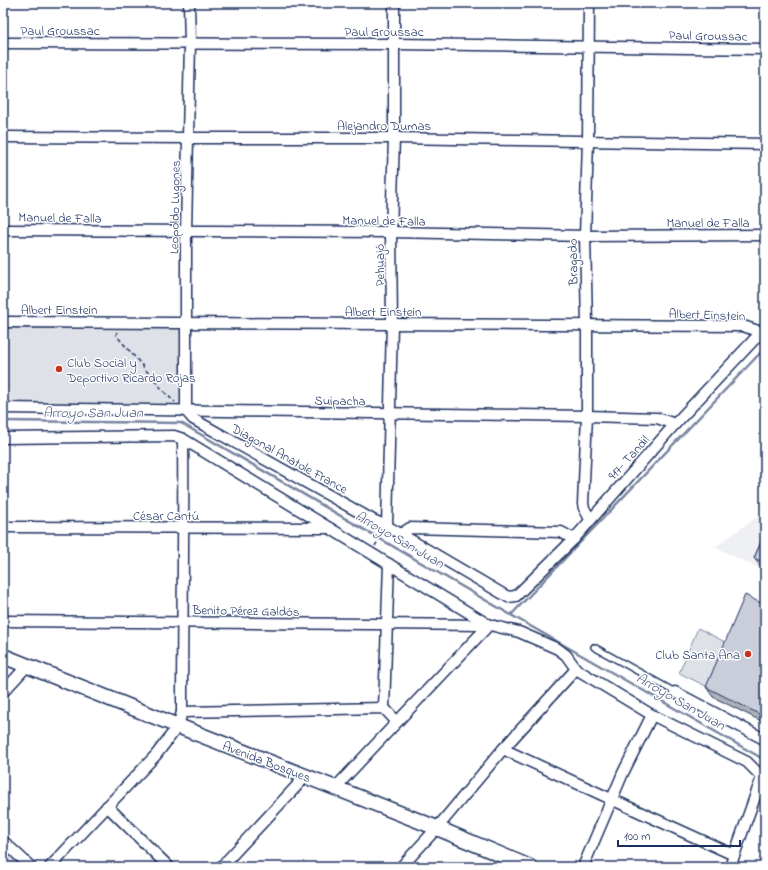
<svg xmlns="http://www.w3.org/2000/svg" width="768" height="870" font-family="'Indie Flower',sans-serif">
<rect width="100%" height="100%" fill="#fff"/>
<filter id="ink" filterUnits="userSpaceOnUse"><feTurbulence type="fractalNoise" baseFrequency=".025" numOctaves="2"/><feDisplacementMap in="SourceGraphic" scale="8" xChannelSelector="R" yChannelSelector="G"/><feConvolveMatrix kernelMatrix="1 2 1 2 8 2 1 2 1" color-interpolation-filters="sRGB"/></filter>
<g filter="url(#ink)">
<path fill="#eff0f4" d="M765 511V553L758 568 715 547Z"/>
<g fill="#dee1e7" stroke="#7c88a2">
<path d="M3 328H182L181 405 3 403Z"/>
<path d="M698 628 727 643 708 687 679 673Z"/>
<path d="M3 847 23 867H3Z"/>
</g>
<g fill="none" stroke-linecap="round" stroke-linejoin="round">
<g stroke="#77839f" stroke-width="2.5">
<path d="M3 421 181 423 511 615 765 760"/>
<path d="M511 615 765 348"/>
</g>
<defs>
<path id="lane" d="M594 647 675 692"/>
<g id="street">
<path d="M189 3 190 43 186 232V411L193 419 373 520 387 526 508 597 516 596 574 539 675 424 765 328"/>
<path d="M589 3 588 141 585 236 587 324V416L583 504 584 508 590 519"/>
<path d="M3 43 395 44 765 49"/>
<path d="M3 137 188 138H394L765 144"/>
<path d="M3 230 391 232 585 236 765 235"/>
<path d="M3 322 743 326 761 332"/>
<path d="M3 408 587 416 657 418 675 424"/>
<path d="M3 438 174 436 183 439 489 625"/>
<path d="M387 526 392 324 391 232 394 138V3"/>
<path d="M3 527 329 528"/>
<path d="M401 534 410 528 561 532 574 539"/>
<path d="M3 621 489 625"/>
<path d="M486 624 519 632 558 649 566 655 576 669 652 715 747 762 762 777 765 779"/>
<path d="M3 692 27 666"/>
<path d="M675 692 762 738 765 739"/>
<path d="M384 708 389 564"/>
<path d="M182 712C182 621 184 530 183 439"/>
<path d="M503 749 611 799 734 855"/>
<path d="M335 788 397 722 489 625"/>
<path d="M107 806 169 867"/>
<path d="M3 841 31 867"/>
<path d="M50 867 156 755 178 726 182 712 384 708 397 722"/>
<path d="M221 867 306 776"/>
<path d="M401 867 437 828 503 749 576 669"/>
<path d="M583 867 623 773 652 715"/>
<path d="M730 867 762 777"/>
</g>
<path id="secondary" d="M3 656 178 726 437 828 530 867"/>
</defs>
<use href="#lane" stroke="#1b2f5e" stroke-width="8"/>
<use href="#street" stroke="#1b2f5e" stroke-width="13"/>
<use href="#secondary" stroke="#1b2f5e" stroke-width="17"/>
<g stroke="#1b2f5e" stroke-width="1.5" stroke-dasharray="4 3" stroke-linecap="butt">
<path d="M117 332 116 335 168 396 175 402"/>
<path d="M375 546 382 534"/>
</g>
<use href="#lane" stroke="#fff" stroke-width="5"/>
<use href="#street" stroke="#fff" stroke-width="10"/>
<use href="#secondary" stroke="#fff" stroke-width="14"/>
</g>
<g fill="#aeb1bb" stroke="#1b2f5e">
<path d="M765 533V569L761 567 754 558Z"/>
<path d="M765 605V723L713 697 706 687Z"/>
</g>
<path fill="#8d9099" stroke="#1b2f5e" d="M3 301 4 303 5 312 3 309Z"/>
<g fill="#caceda" stroke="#1b2f5e">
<path d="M765 533V563L754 558Z"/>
<path d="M745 595 765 605V717L706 687Z"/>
</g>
</g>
<g fill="#c8321e" stroke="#fff" stroke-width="1.5">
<circle cx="59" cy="369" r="4"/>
<circle cx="748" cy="654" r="4"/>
</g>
<g text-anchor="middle" stroke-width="3" stroke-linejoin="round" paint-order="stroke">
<g font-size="13" fill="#1b2f5e" stroke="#fff">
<text x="60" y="35">Paul Groussac</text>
<text x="384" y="36">Paul Groussac</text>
<text transform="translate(708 35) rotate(1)" y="5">Paul Groussac</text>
<text x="384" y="130">Alejandro Dumas</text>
<text transform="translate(174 207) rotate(-89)" y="5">Leopoldo Lugones</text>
<text transform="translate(60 217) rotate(1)" y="5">Manuel de Falla</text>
<text transform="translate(384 220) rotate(1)" y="5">Manuel de Falla</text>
<text x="708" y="227">Manuel de Falla</text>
<text transform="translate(572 262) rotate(-91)" y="5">Bragado</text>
<text transform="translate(379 265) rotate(-91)" y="5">Pehuajó</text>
<text x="59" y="314">Albert Einstein</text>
<text x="383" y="316">Albert Einstein</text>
<text transform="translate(707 314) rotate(2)" y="5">Albert Einstein</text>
<text transform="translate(340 400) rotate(1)" y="5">Suipacha</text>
<text transform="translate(628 457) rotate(-48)" y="5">917- Tandil</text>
<text transform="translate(290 458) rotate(29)" y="5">Diagonal Anatole France</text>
<text x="166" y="520">César Cantú</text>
<text transform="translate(246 610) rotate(1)" y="5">Benito Pérez Galdós</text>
<text transform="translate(267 761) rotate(21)" y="5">Avenida Bosques</text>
</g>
<g font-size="13" fill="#1b2f5e" stroke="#fff" text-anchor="start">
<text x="67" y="367">Club Social y<tspan x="67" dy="15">Deportivo Ricardo Rojas</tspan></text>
<text x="740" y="659" text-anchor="end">Club Santa Ana</text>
</g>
<g font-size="14" font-style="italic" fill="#49597e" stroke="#fff">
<text x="93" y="417">Arroyo San Juan</text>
<text transform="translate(400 539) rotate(30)" y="5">Arroyo San Juan</text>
<text transform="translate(681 701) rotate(30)" y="5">Arroyo San Juan</text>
</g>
</g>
<rect width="768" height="870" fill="none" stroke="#fff" stroke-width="16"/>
<rect x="8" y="8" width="752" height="854" fill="none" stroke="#1b2f5e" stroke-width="1.5" filter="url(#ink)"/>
<path d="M618 840v6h122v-6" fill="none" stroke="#1b2f5e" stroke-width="2"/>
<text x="624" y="840" font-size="12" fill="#1b2f5e" stroke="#ffffff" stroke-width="3" paint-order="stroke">100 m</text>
</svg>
